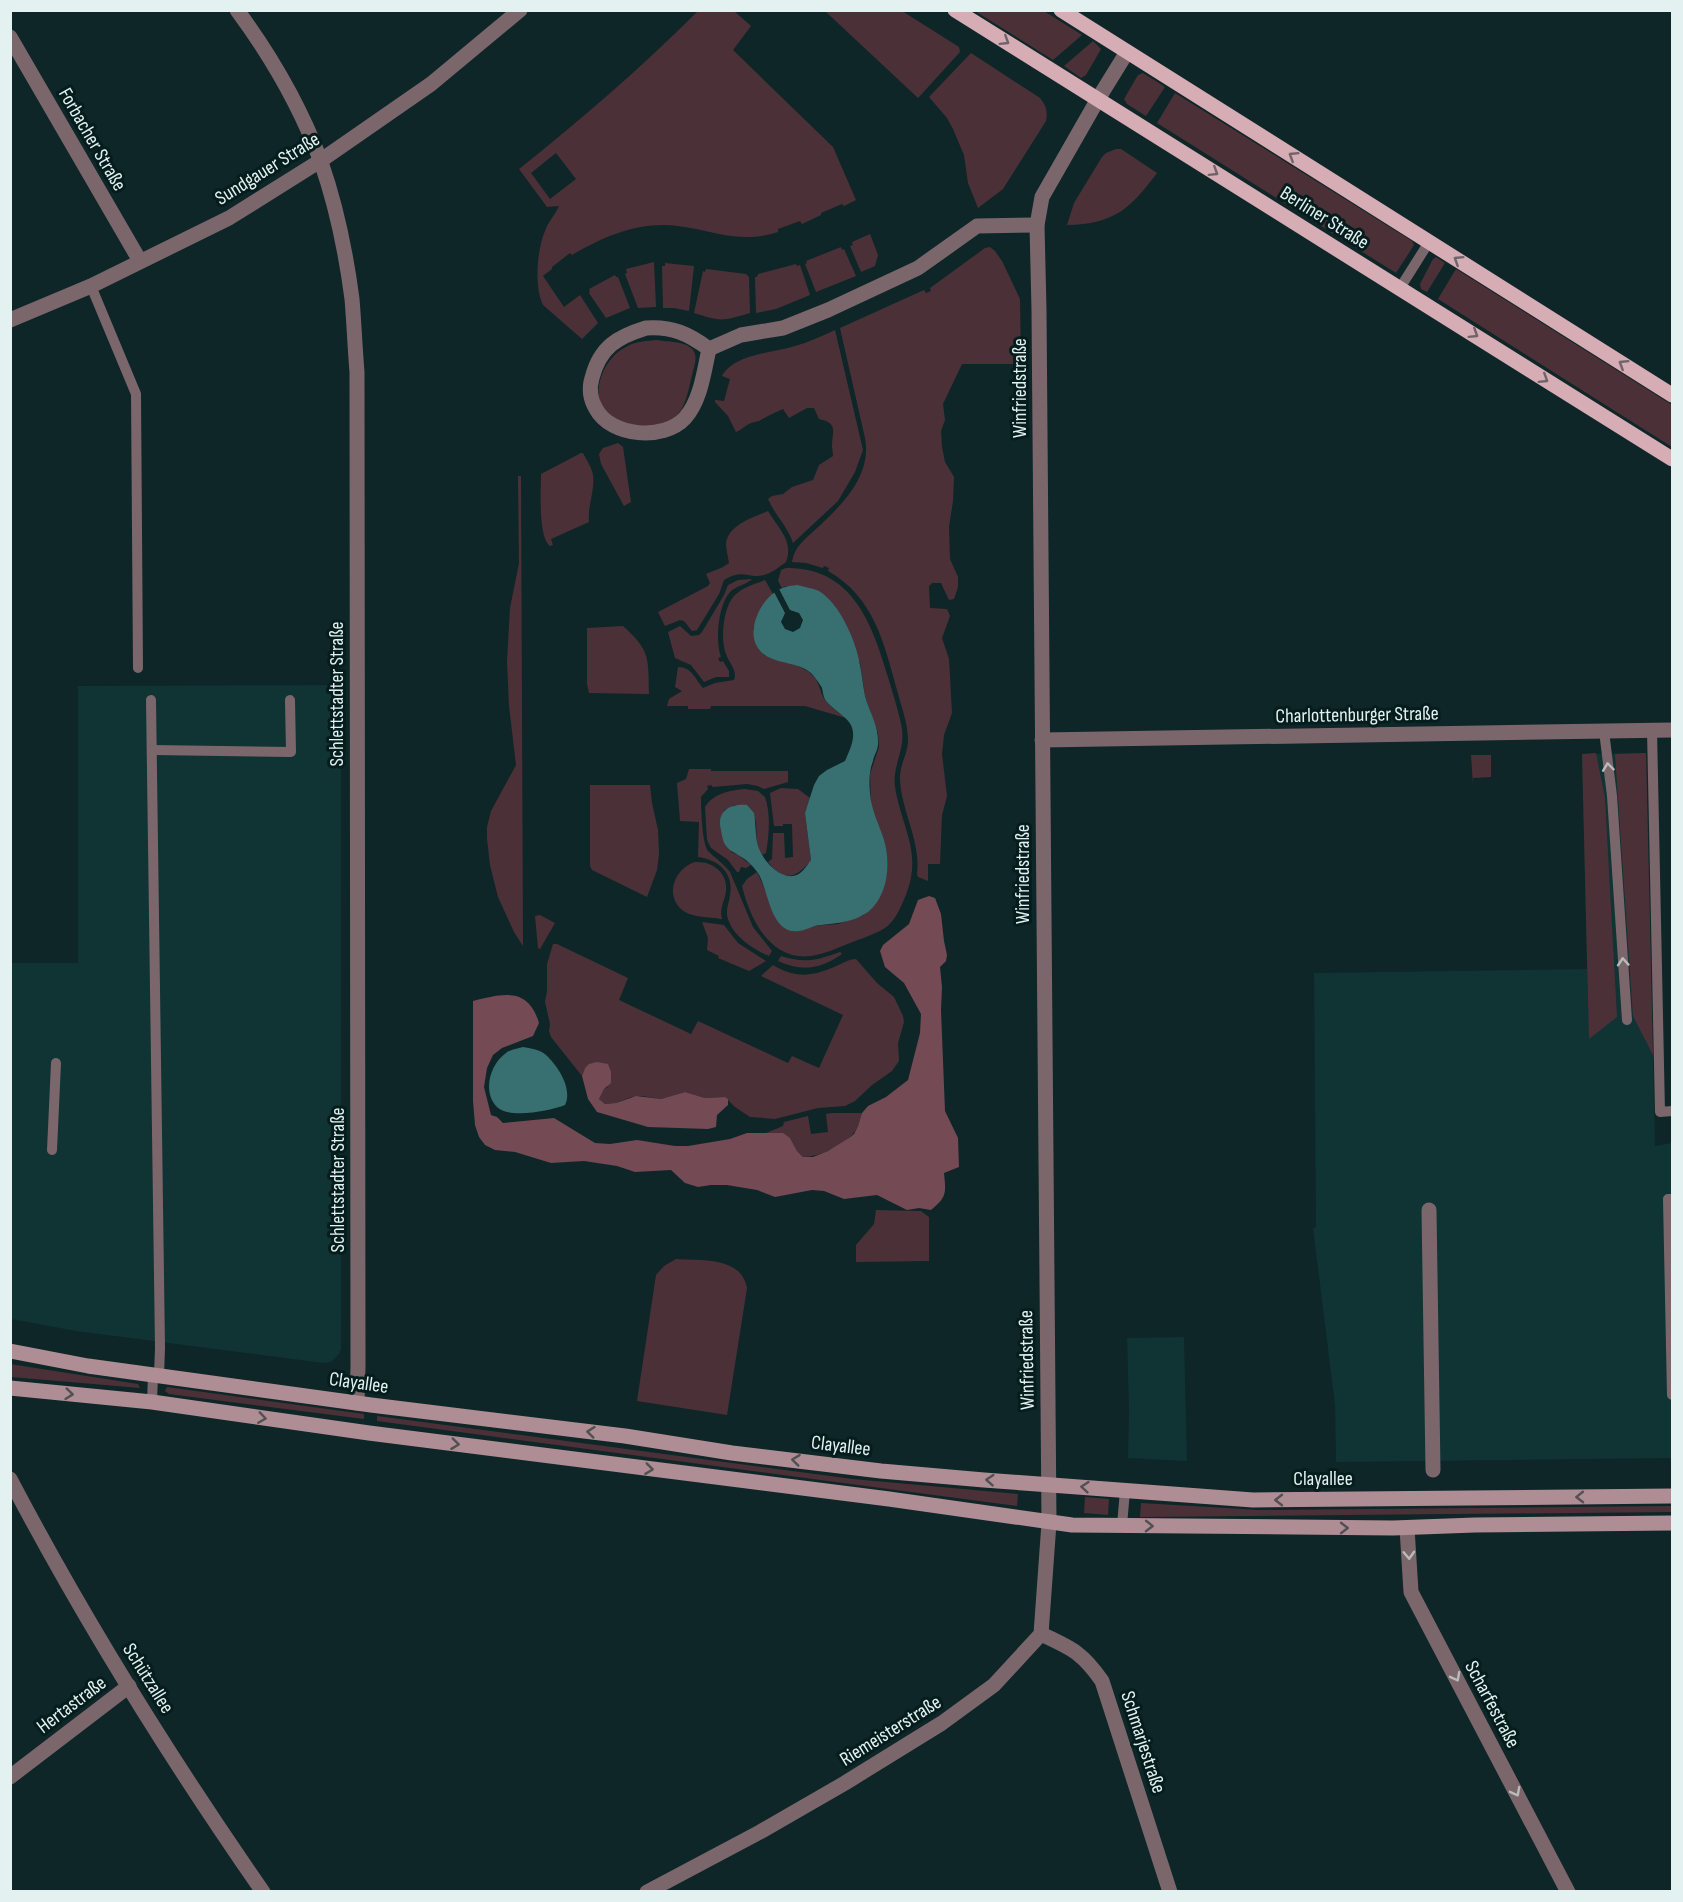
<svg xmlns="http://www.w3.org/2000/svg" width="1683" height="1902" font-family="'Sofia Sans Condensed',sans-serif">
<rect width="100%" height="100%" fill="#0e2627"/>
<g fill="#103334">
<path d="M341 685V1349L339 1354 331 1362 323 1363 76 1331 11 1319 10 963H78V686Z"/>
<path d="M1646 753 1655 1146 1672 1143V1458L1336 1462 1335 1405 1313 1228 1316 1227 1314 973 1587 969 1582 754Z"/>
<path d="M1184 1337 1187 1461 1128 1458 1129 1408 1127 1338Z"/>
</g>
<g fill="#4b3137" fill-rule="evenodd">
<path d="M698 11H734L751 26 733 50 833 147 856 200 844 206 842 204 821 213V215L802 224 800 221 778 229V232C768 235 758 237 746 237 719 237 692 225 664 225 630 225 601 238 572 255L570 253 552 267V269L543 276 564 307 580 295 598 323 582 339 543 305C534 287 537 249 545 231 548 222 555 215 559 206L547 207 519 169C582 119 642 67 698 11ZM556 153 576 179 550 199 531 173Z"/>
<path d="M825 11H902L959 47 960 52 918 98Z"/>
<path d="M975 11H1044L1082 35 1053 60Z"/>
<path d="M1093 41 1101 49 1086 75 1081 78 1064 66Z"/>
<path d="M971 53 1040 98C1046 105 1048 112 1046 121L1003 189 978 208 968 183 964 155 953 129 947 118 929 97Z"/>
<path d="M1143 73 1165 87 1146 116 1127 104 1124 99 1138 75Z"/>
<path d="M1175 93 1412 241 1414 245 1396 273 1157 123Z"/>
<path d="M1116 149H1121L1157 173C1130 209 1114 224 1067 225L1074 203 1102 157 1106 153Z"/>
<path d="M870 234 878 255 875 266 861 272 850 246 853 245 852 242Z"/>
<path d="M841 247 842 250 844 249 856 276 816 292 805 264 807 263 806 261Z"/>
<path d="M990 247 995 251 1002 261 1020 299 1021 364H962L943 404 945 420 941 431 942 447 945 462 954 477 953 501 949 527 950 559 958 577V587L954 599 949 600 941 583H932L929 586 930 608 947 609 950 616 942 638 949 659 952 713 944 735 942 754 947 796 942 815 940 864H928V881L918 877 917 874C921 841 902 813 900 780 899 766 908 754 908 740 908 723 901 706 897 690 884 643 874 597 828 571L829 568 824 566 823 568 806 563 792 562C794 547 805 539 816 529 842 505 872 476 865 438L840 328 924 290 926 293 931 291 930 288 985 248Z"/>
<path d="M1436 257 1445 263 1427 292 1421 289 1420 284 1433 259Z"/>
<path d="M654 262 656 307 638 308 625 274 627 273 626 269Z"/>
<path d="M665 263 694 266 689 311 674 308H663L662 266H665Z"/>
<path d="M796 264 797 266 800 265 810 295 776 309 756 313 755 277H757L758 274Z"/>
<path d="M706 269 746 274 749 277 750 313C722 321 722 322 694 313L703 271 705 272Z"/>
<path d="M1456 269 1672 405V447L1438 299Z"/>
<path d="M615 275 616 277H618L630 308 606 318 589 293 590 291 589 289Z"/>
<path d="M835 330 863 450 855 472 838 501 793 543C788 527 775 515 768 499L772 496 783 494 792 487 813 480 819 465 833 456C833 452 832 449 832 446 832 432 839 423 819 419L814 408H807L789 418 783 409C774 413 767 416 759 421 756 422 752 422 749 424 745 426 741 430 736 432L728 416 715 402V400L724 401 730 379 722 376C734 354 773 353 795 346 809 342 822 336 835 330Z"/>
<path d="M657 340C667 342 685 341 692 349 699 356 694 366 692 375 686 401 683 425 650 426 644 426 637 427 631 425 601 417 591 398 604 370 609 360 616 352 626 347 636 341 646 341 657 340Z"/>
<path d="M618 443 623 447 631 502 624 506 601 464 599 454 603 448Z"/>
<path d="M581 453H583C586 459 590 465 592 471 597 486 587 505 589 522L551 539 553 545 550 546C538 537 541 490 541 474Z"/>
<path d="M518 476H521L523 946 514 932 498 897 490 865 487 839V827L491 811 516 765 509 706 507 661 510 608 519 563Z"/>
<path d="M768 511C778 528 794 541 786 562 779 567 772 573 764 575 748 579 743 568 724 580L719 594 697 630 692 631 684 621 680 620 665 626 658 612 708 586 710 583 706 574 723 567 729 563C728 557 726 549 726 543 729 524 754 517 768 511Z"/>
<path d="M786 568C852 567 872 623 888 677 893 694 899 712 902 729 905 750 892 767 895 787 901 826 922 851 907 892 892 931 886 929 850 943 837 948 825 954 811 956 770 961 750 919 742 886L747 879 757 872 769 898 799 931 811 926 838 924 864 915 871 807 870 774 879 747 878 733 865 696 860 662 786 586 782 588 778 581 781 570Z"/>
<path d="M752 579C747 584 737 586 731 591 718 604 715 640 721 657L718 658 720 662 723 661 729 671V677H716L704 682 691 665 675 658 668 632 680 626 691 636 699 635 702 632 724 595 728 585 738 580Z"/>
<path d="M765 580 773 594 757 616 753 629 764 655C779 660 796 663 809 672 820 680 819 691 825 700 830 707 839 713 846 718L805 706H711L710 709H688V706H667L669 699 682 691 675 687 678 667C692 667 695 679 703 688L715 683 734 680C738 671 729 663 726 654 720 640 723 606 735 595 743 587 755 584 765 580Z"/>
<path d="M623 626C651 651 648 659 649 694L589 693 587 684V628Z"/>
<path d="M1596 753 1605 798 1617 1017 1589 1039 1582 754Z"/>
<path d="M1646 753 1653 1055 1633 1016 1615 754Z"/>
<path d="M1471 755H1491V777L1473 778V785Z"/>
<path d="M689 769H711V771H788V782L764 789 758 786 747 784 713 787 711 785 707 786 708 789 701 797C701 808 702 843 708 851 715 858 723 863 730 872L753 927 772 951 769 956C754 950 733 936 728 919 725 910 729 904 730 895 734 873 719 860 698 857L699 822 680 821 677 783 686 779Z"/>
<path d="M590 785H650L652 803 658 830 659 854 657 870 647 897 592 870 590 866Z"/>
<path d="M781 788 798 789 810 798 805 813 811 860C797 878 784 883 768 862L772 859 773 833H784L785 858 793 857 792 824H783V826H774L770 793Z"/>
<path d="M745 789 758 791 765 797C771 814 769 835 766 853L762 855C755 845 757 834 756 822 755 817 749 810 747 805H735L724 810 731 852 738 855 751 865 746 868 741 867 739 872H737L728 860 711 848 707 840 705 807C713 794 730 790 745 789Z"/>
<path d="M695 862C712 861 728 872 726 891 725 901 719 908 722 919 710 917 689 918 680 908 665 892 676 868 695 862Z"/>
<path d="M540 915 555 923 540 949 538 948 535 916Z"/>
<path d="M702 922 724 925 738 943 766 961 749 971 718 958 719 956 707 950 708 938Z"/>
<path d="M553 944H557L628 978 619 1000 691 1034 698 1021 788 1063 792 1056 819 1068 843 1015 761 976 773 965C794 978 811 977 834 967 842 964 848 959 856 959L877 983 894 997 903 1016 904 1022 898 1043 899 1061 892 1071 872 1085 855 1101 845 1106 818 1108 775 1119 750 1117 735 1107 725 1097 705 1098 685 1092 661 1099 642 1096 631 1097 616 1103 605 1104 599 1099 604 1089 608 1087 585 1068 582 1076 551 1037 549 1031 550 1024 545 1002 547 991V964Z"/>
<path d="M837 953 840 952 842 954C820 969 803 972 778 961L781 956C804 963 815 961 837 953Z"/>
<path d="M832 1113H862C860 1119 859 1126 855 1131 846 1145 819 1157 803 1157L797 1151 790 1138 766 1133 783 1126 784 1122 808 1116 811 1134 828 1132 826 1114Z"/>
<path d="M876 1210 921 1211 929 1217V1261L856 1262V1245L874 1224Z"/>
<path d="M676 1259C701 1261 741 1256 747 1288L727 1415 637 1401 656 1275 664 1266Z"/>
<path d="M10 1364 138 1384 140 1388 11 1377Z"/>
<path d="M167 1387 364 1414V1419L169 1394 165 1391Z"/>
<path d="M377 1416 853 1479 1018 1494 1017 1506 377 1421Z"/>
<path d="M1085 1497 1109 1499 1108 1515 1084 1513Z"/>
<path d="M1141 1503 1259 1510 1672 1506V1512L1140 1517Z"/>
</g>
<g fill="#744a54">
<path d="M929 896 935 898 941 914 944 941 947 955 946 961 940 967 942 987 941 1010 945 1111 958 1138 959 1167 944 1173C946 1193 947 1197 931 1210L919 1208 907 1210 877 1195 844 1199 824 1191 812 1190 775 1197 757 1190 727 1185H711L698 1187 685 1183 671 1170 635 1172 617 1166 584 1161 551 1163 515 1152 495 1150 485 1145 479 1137 475 1125 473 1101V1001C502 994 528 986 539 1023L533 1036 502 1048 493 1055 487 1068 484 1087 491 1115 497 1117 503 1123 554 1118 595 1143 610 1144 637 1140 675 1146H688L730 1139 747 1133H783L790 1138 797 1151 803 1157H813L828 1151 849 1138 854 1134 858 1126 862 1113 868 1106 886 1097 908 1080 920 1033 921 1014 904 983 885 967 880 951 883 945 909 924 918 900Z"/>
<path d="M597 1062 608 1064 611 1072V1083L604 1089 599 1099 605 1104 616 1103 636 1096 661 1099 685 1092 705 1098 725 1097 728 1099V1105L717 1115 716 1127 708 1129 648 1127 597 1112 588 1099 582 1076 585 1068 589 1064Z"/>
</g>
<g fill="#387072">
<path d="M797 585C804 587 812 588 819 591 840 604 856 641 860 665 862 675 863 686 865 696 870 713 879 727 878 744 878 750 874 755 873 761 869 771 869 782 870 793 871 810 879 824 884 840 891 864 888 896 868 912 854 922 838 923 821 925 813 925 807 930 799 931 770 935 769 890 758 873 753 866 746 859 738 855 734 852 730 851 727 847 723 843 722 836 721 830 716 812 729 803 747 805L754 813C756 824 755 835 758 846 762 859 778 878 793 876 802 875 806 866 811 860L805 813 814 785 819 776 827 770 845 761C852 745 860 729 843 716 837 711 830 706 826 701 823 696 823 692 822 688 820 684 814 676 811 673 796 660 769 665 758 648 746 631 760 602 775 592 782 587 789 586 797 585Z"/>
<path d="M523 1047C530 1048 541 1050 546 1055 558 1066 573 1089 565 1105 550 1111 509 1119 497 1107 482 1092 490 1064 506 1053 511 1049 517 1049 523 1047Z"/>
</g>
<path fill="#0e2627" d="M778 587 790 610 799 613 803 620 800 628 793 632 785 629 781 622 785 613 773 590Z"/>
<g fill="none" stroke-linecap="round" stroke-linejoin="round">
<g stroke="#7b676b" stroke-width="10">
<path d="M91 286 136 394 138 668"/>
<path d="M1400 288 1429 242"/>
<path d="M151 700 160 1348 159 1376"/>
<path d="M1652 730 1660 1112 1672 1111"/>
<path d="M1604 731 1612 796 1627 1020"/>
<path d="M152 750 291 752 290 700"/>
<path d="M52 1150 56 1063"/>
<path d="M1672 1199H1668L1672 1395"/>
<path d="M152 1402 153 1375"/>
<path d="M1122 1525 1125 1491"/>
</g>
<path stroke="#7b676b" stroke-width="15" d="M1429 1210 1433 1470"/>
<g stroke="#7b676b" stroke-width="15">
<path d="M237 10C271 56 301 108 321 162 336 205 346 253 352 299 354 323 355 348 357 372L358 1367 357 1403"/>
<path d="M10 37 140 261"/>
<path d="M646 328C672 326 689 334 709 349 704 371 701 400 685 418 664 441 611 437 596 409 590 399 589 388 592 378 600 347 617 337 646 328Z"/>
<path d="M709 349 741 335 783 328 828 310 918 268 977 226 1037 225"/>
<path d="M1042 740 1672 730"/>
<path d="M10 1479C84 1620 172 1761 263 1892"/>
<path d="M1407 1528 1411 1592 1568 1892"/>
<path d="M1041 1634C1071 1648 1082 1652 1102 1681L1170 1892"/>
<path d="M10 1777 129 1686"/>
<path d="M647 1892 760 1832 845 1783 942 1723 994 1685 1041 1634 1049 1523 1039 310 1037 225 1042 197 1098 99 1127 52"/>
</g>
<path stroke="#7b676b" stroke-width="15" d="M10 320 91 286 229 218 320 161 431 84 520 10"/>
<g stroke="#ae8e94" stroke-width="15">
<path d="M10 1351 88 1366 371 1405 625 1436 732 1453 881 1471 984 1480 1253 1500 1672 1496"/>
<path d="M10 1388 152 1402 369 1433 889 1499 1072 1525 1393 1528 1475 1525 1672 1523"/>
</g>
<g stroke="#d6acb5" stroke-width="15">
<path d="M955 10 1672 459"/>
<path d="M1061 10 1672 395"/>
</g>
</g>
<defs><path id="oneway-chevron" d="M-2-3.5L2.5 0L-2 3.5" fill="none" stroke-width="1.6" stroke-linecap="round" stroke-linejoin="round" transform="scale(1.5)"/></defs>
<g stroke="#6e6469">
<use href="#oneway-chevron" transform="translate(1005 41) rotate(32)"/>
<use href="#oneway-chevron" transform="translate(1293 156) rotate(-148)"/>
<use href="#oneway-chevron" transform="translate(1214 172) rotate(32)"/>
<use href="#oneway-chevron" transform="translate(1458 260) rotate(-148)"/>
<use href="#oneway-chevron" transform="translate(1474 334) rotate(32)"/>
<use href="#oneway-chevron" transform="translate(1623 364) rotate(-148)"/>
<use href="#oneway-chevron" transform="translate(1544 379) rotate(32)"/>
</g>
<g stroke="#b9babb">
<use href="#oneway-chevron" transform="translate(1608 767) rotate(-97)"/>
<use href="#oneway-chevron" transform="translate(1623 962) rotate(-94)"/>
<use href="#oneway-chevron" transform="translate(1409 1555) rotate(87)"/>
<use href="#oneway-chevron" transform="translate(1456 1677) rotate(62)"/>
<use href="#oneway-chevron" transform="translate(1516 1792) rotate(62)"/>
</g>
<g stroke="#515053">
<use href="#oneway-chevron" transform="translate(69 1394) rotate(6)"/>
<use href="#oneway-chevron" transform="translate(262 1418) rotate(8)"/>
<use href="#oneway-chevron" transform="translate(591 1432) rotate(-174)"/>
<use href="#oneway-chevron" transform="translate(455 1444) rotate(7)"/>
<use href="#oneway-chevron" transform="translate(796 1460) rotate(-173)"/>
<use href="#oneway-chevron" transform="translate(649 1469) rotate(7)"/>
<use href="#oneway-chevron" transform="translate(990 1480) rotate(-176)"/>
<use href="#oneway-chevron" transform="translate(1085 1487) rotate(-175)"/>
<use href="#oneway-chevron" transform="translate(1580 1497) rotate(179)"/>
<use href="#oneway-chevron" transform="translate(1279 1500) rotate(180)"/>
<use href="#oneway-chevron" transform="translate(1149 1526) rotate(1)"/>
<use href="#oneway-chevron" transform="translate(1344 1528)"/>
</g>
<g text-anchor="middle" stroke-width="6" stroke-linejoin="round" paint-order="stroke">
<g font-size="20" fill="#e3f1f1" stroke="#051d1d">
<text transform="translate(93 139) rotate(60)" y="7">Forbacher Straße</text>
<text transform="translate(267 168) rotate(-32)" y="7">Sundgauer Straße</text>
<text transform="translate(1325 217) rotate(32)" y="7">Berliner Straße</text>
<text transform="translate(1019 388) rotate(-90)" y="7">Winfriedstraße</text>
<text transform="translate(336 694) rotate(-90)" y="7">Schlettstadter Straße</text>
<text transform="translate(1357 714) rotate(-1)" y="7">Charlottenburger Straße</text>
<text transform="translate(1022 874) rotate(-90)" y="7">Winfriedstraße</text>
<text transform="translate(337 1180) rotate(-90)" y="7">Schlettstadter Straße</text>
<text transform="translate(1026 1360) rotate(-91)" y="7">Winfriedstraße</text>
<text transform="translate(359 1382) rotate(8)" y="7">Clayallee</text>
<text transform="translate(841 1445) rotate(7)" y="7">Clayallee</text>
<text x="1323" y="1485">Clayallee</text>
<text transform="translate(149 1678) rotate(58)" y="7">Schützallee</text>
<text transform="translate(71 1704) rotate(-37)" y="7">Hertastraße</text>
<text transform="translate(1493 1704) rotate(62)" y="7">Scharfestraße</text>
<text transform="translate(890 1730) rotate(-32)" y="7">Riemeisterstraße</text>
<text transform="translate(1144 1742) rotate(72)" y="7">Schmarjestraße</text>
</g>
</g>
<rect width="1683" height="1902" fill="none" stroke="#e3f1f1" stroke-width="24"/>
</svg>
